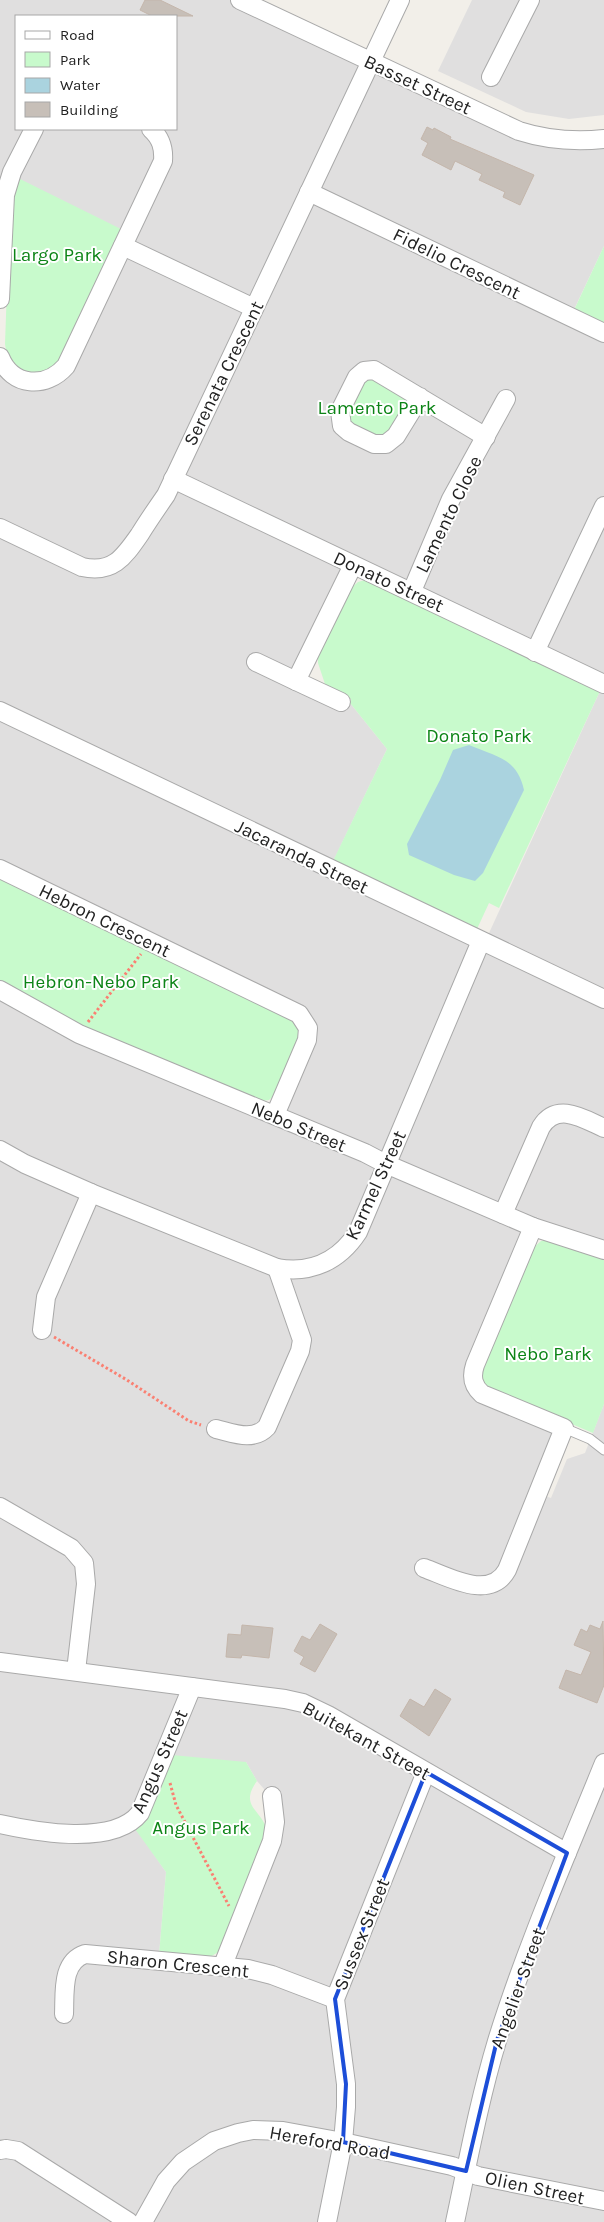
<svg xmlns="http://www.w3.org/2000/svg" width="604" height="2222" font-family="Karla,sans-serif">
<rect width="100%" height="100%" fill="#f2efe9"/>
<g fill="#e0dfdf" fill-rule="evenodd">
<path d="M0 0H239L503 126 604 140V246L570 318 604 334V1250L532 1228 474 1365 564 1430 539 1494 551 1498 567 1459 585 1453 604 1404V2222H0V990L274 1116 307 1040 0 870V360L23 382 0 269ZM16 16H176V129H16ZM354 566 600 691 484 944 329 870 387 749 350 703 349 705 297 681ZM246 1762 257 1781 271 1797V1840L222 1966 159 1955 166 1872 132 1823Z"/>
<path d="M472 0H604V115L569 119 526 112 438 71Z"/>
</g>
<g fill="#c8facc">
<path d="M18 178 123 230 56 367 33 375C18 369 7 361 5 344L10 202Z"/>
<path d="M604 246V324L574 310Z"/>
<path d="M368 375 409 401 386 440 351 427 347 410Z"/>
<path d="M365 580 369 581 600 691 499 908 489 903 477 929 333 861 387 749 350 703 351 699 326 687 318 663V654L349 590 358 582Z"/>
<path d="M0 877 295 1019 301 1035 276 1094 269 1100 261 1101 94 1034 0 983Z"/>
<path d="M547 1240 604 1257V1404L593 1433 484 1387 480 1371 532 1249 541 1241Z"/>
<path d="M172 1755 246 1762 257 1781C238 1807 263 1810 267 1831L220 1951 210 1957 159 1955 166 1872 135 1829 143 1821Z"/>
</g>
<path fill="#aad3df" d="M469 745C497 757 517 758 524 790L483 873 475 881 454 875 409 855 407 844 440 780 453 750Z"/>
<g fill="#c7bfb8" stroke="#c4b6ab">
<path d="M145 0H160L193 16H152L140 10Z"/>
<path d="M427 127 433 130 434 128 451 137 450 139 534 175 520 205 503 197 505 192 479 180 482 174 455 161 451 170 422 155 428 143 421 139Z"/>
<path d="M603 1621 604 1685 597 1703 559 1688 566 1670 581 1675 591 1652 574 1645 581 1629 587 1632 590 1625 600 1629Z"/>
<path d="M320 1624 337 1634 315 1672 300 1664 304 1657 294 1651 302 1636 310 1640Z"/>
<path d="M242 1625 273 1628 269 1658 242 1655 241 1658 226 1657 228 1634 241 1635Z"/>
<path d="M435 1689 451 1699 429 1736 400 1716 410 1699 424 1707Z"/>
</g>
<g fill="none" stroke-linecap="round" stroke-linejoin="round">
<defs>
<path id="lane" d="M564 1428 590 1439 604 1450"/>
<g id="street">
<path d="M240 0 519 131C547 140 574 142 604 139"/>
<path d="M491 77 530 0"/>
<path d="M309 192 604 333"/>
<path d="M123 246 254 308"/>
<path d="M0 299 5 195 12 172 34 129"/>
<path d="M0 357C12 387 46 389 66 366L163 161C164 148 161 138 151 129"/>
<path d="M420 397 396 436 386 444H374L349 432 342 426 340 411 357 377 364 371 374 370 486 437"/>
<path d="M173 479 604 684"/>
<path d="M0 528 82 567C113 574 124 557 140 534 148 521 157 508 166 495L400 0"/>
<path d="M412 591 451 499 506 399"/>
<path d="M535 652 604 506"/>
<path d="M256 662 296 681 353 565"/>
<path d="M296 681 341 702"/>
<path d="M0 711 604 999"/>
<path d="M0 869 299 1014 308 1028 307 1040 275 1115"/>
<path d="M0 990 79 1034 365 1153 386 1164 533 1227 604 1250"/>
<path d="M0 1150 25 1164 91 1193 277 1268C311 1274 339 1261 358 1232L481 941"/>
<path d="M503 1214 541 1127C557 1101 584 1119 604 1128"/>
<path d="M42 1330 46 1297 91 1193"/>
<path d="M216 1429C233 1433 253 1442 267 1427L300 1351 302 1340 277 1268"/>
<path d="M0 1507 71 1548 84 1563 86 1584 76 1671"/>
<path d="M424 1568C449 1577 490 1601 507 1570L564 1428 482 1394C473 1386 471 1377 475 1365L533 1227"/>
<path d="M0 1662 285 1699 303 1703 328 1715 567 1853"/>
<path d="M0 1824C36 1832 114 1846 140 1813L192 1687"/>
<path d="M223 1965 272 1841 275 1822 272 1796"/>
<path d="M64 2014C65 1993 61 1962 85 1954L248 1969 272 1975 335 1999"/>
<path d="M0 2150 6 2149 18 2151 129 2222"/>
<path d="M143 2222 166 2181 183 2162 214 2141 238 2133 253 2130 283 2131 343 2142 452 2166 478 2176 604 2201"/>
<path d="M327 2222 343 2142 346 2107V2084L335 1999 426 1772"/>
<path d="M455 2222C468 2161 479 2101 497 2041 526 1947 567 1854 604 1763"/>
</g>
</defs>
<use href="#lane" stroke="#a9a9a9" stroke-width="11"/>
<use href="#street" stroke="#a9a9a9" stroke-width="20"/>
<g stroke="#fa8072" stroke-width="3" stroke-dasharray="2.5 2.5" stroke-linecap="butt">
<path d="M88 1022 141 954"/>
<path d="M54 1337 127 1380 189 1421 201 1425"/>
<path d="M170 1783 176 1805 229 1906"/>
</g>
<use href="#lane" stroke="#fff" stroke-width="9"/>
<use href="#street" stroke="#fff" stroke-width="18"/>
</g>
<path fill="none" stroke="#1d4ed8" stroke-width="4" stroke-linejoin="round" d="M426 1772 567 1853 497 2040 466 2171 343 2142 346 2084 335 1999Z"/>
<g text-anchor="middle" stroke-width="4" stroke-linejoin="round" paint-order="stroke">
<g font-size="19" fill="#222" stroke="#fff">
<text transform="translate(418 84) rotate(25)" y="7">Basset Street</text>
<text transform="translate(457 263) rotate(26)" y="7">Fidelio Crescent</text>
<text transform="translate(223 373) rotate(-64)" y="7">Serenata Crescent</text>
<text transform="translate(448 514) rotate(-64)" y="7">Lamento Close</text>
<text transform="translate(389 581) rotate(25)" y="7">Donato Street</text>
<text transform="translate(302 856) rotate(26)" y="7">Jacaranda Street</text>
<text transform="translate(105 920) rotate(26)" y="7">Hebron Crescent</text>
<text transform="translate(299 1126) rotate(23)" y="7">Nebo Street</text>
<text transform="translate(375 1185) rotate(-65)" y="7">Karmel Street</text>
<text transform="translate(367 1740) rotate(29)" y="7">Buitekant Street</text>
<text transform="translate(159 1761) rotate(-66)" y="7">Angus Street</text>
<text transform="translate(361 1934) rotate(-68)" y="7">Sussex Street</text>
<text transform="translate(178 1963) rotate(6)" y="7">Sharon Crescent</text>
<text transform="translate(517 1988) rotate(-70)" y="7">Angelier Street</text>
<text transform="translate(330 2142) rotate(10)" y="7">Hereford Road</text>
<text transform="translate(535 2187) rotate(12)" y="7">Olien Street</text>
</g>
<g font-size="19" fill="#0c8416" stroke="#fff">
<text x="57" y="261">Largo Park</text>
<text x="377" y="414">Lamento Park</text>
<text x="479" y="742">Donato Park</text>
<text x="101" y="988">Hebron-Nebo Park</text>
<text x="548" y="1360">Nebo Park</text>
<text x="201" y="1834">Angus Park</text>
</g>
</g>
<rect x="15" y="15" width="162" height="115" fill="#ffffff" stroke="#a7a7a7"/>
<rect x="25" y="31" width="25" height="8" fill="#ffffff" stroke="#a7a7a7"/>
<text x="60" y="40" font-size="15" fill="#222222">Road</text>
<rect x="25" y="52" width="25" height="15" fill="#c8facc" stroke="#a7a7a7"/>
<text x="60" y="65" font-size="15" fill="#222222">Park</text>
<rect x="25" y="78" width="25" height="15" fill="#aad3df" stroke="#a7a7a7"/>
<text x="60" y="90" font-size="15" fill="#222222">Water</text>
<rect x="25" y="102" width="25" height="15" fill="#c7bfb8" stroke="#a7a7a7"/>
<text x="60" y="115" font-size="15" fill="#222222">Building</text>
</svg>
